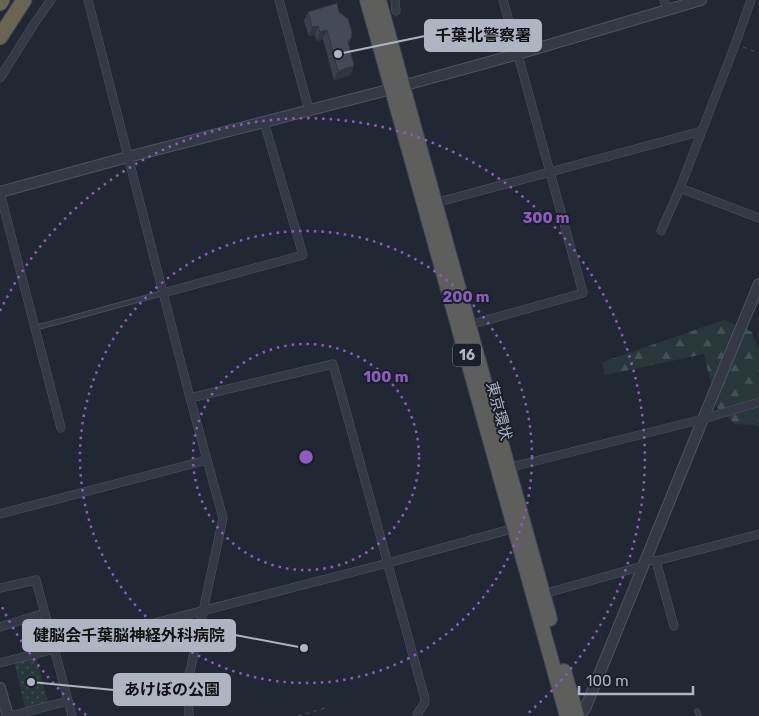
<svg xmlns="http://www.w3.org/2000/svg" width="759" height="716" font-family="Rubik,'Noto Sans JP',sans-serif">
<defs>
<pattern id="forest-firs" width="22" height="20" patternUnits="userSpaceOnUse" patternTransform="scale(1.25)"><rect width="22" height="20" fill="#28373a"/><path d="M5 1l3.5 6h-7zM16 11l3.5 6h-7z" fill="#455255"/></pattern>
<pattern id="park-dots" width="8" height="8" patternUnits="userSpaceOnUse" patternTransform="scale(1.25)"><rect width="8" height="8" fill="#28373a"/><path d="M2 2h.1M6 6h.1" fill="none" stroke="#455255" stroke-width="1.8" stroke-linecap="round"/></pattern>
</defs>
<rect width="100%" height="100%" fill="#222734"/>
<path fill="url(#forest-firs)" d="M724 320 752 332 759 350V427L758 426 735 424 717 408 704 354 605 375 602 362Z"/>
<path fill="url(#park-dots)" d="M36 656 48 703 25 708 14 661Z"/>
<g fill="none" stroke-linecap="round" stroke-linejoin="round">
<defs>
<g id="service">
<path d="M35 328 163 293"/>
<path d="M697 711 699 716"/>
</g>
<g id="minor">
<path d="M88 0 190 398 223 518 188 681 189 716"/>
<path d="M279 0 309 110"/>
<path d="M395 0 396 11"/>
<path d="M664 0 667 9"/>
<path d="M751 0 735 45 680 188 759 218"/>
<path d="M0 78 34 24 51 0"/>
<path d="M0 193 61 428"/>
<path d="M435 203 702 131"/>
<path d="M661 231 680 188"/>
<path d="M163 293 303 255 264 122"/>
<path d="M469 325 583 293 503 0"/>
<path d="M190 398 333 364 425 699 424 704 417 714 418 716"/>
<path d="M508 468 703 419 759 402"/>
<path d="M0 514 207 460"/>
<path d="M645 559 656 561 759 534"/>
<path d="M656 561 674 626"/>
<path d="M0 588 36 580 72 716"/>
<path d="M543 594 643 566"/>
<path d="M0 627 45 613"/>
<path d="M0 663 388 563 518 527"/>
<path d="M10 716 68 701"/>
</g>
<g id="tertiary">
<path d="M0 192 128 157 380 92 518 54 701 0"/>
<path d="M0 688 8 716"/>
<path d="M577 714 581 713 585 709 703 419 759 284"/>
</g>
<g id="trunk">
<path d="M367 0 567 716"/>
<path d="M379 0 550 619"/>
<path d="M564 671 577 716"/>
</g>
<g id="motorway">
<path d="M0 3 2 0"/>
<path d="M0 37 24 0"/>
</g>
</defs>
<use href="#service" stroke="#4f5460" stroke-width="5.5"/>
<use href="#minor" stroke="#4f5460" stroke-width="9"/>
<use href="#tertiary" stroke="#4f5460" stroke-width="12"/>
<use href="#trunk" stroke="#3f4450" stroke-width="16"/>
<use href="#motorway" stroke="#3f4450" stroke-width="17"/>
<g stroke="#455257" stroke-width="1" stroke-dasharray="4 4" stroke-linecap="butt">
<path d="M743 47 759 53"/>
<path d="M298 716 325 708"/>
</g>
<use href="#service" stroke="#353945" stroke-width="4"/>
<use href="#minor" stroke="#353945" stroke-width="8"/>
<use href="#tertiary" stroke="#353945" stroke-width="10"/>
<use href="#trunk" stroke="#5e5e5c" stroke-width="14"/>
<use href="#motorway" stroke="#6a6453" stroke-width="15"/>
</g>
<path fill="#3a404d" d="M308 12H339L351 39 349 44 351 75 334 80 323 39 317 41 315 35 309 36 304 21Z"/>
<g fill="#2f343e">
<path d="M318 26 315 35 309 36 312 27Z"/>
<path d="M327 30 323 39 317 41 320 32Z"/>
<path d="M354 66 351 75 334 80 338 71Z"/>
</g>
<path fill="#434a59" stroke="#2f343e" d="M337 3 339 12 348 19 350 25 352 32 351 39 348 41 354 66 338 71 327 30 320 32 318 26 312 27 308 12Z"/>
<g fill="none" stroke="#8d5cc0" stroke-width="2.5" stroke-dasharray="2.5 5">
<circle cx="306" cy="457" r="113"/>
<circle cx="306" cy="457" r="226"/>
<path d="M86 715A339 339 0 0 1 0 603M0 311A339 339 0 1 1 526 715"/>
</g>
<g text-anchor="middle" stroke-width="4" stroke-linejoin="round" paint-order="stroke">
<rect fill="#1a1f2a" stroke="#828794" stroke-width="1" x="453" y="343.5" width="28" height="23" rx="4"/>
<g font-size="14" font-weight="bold" fill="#afb4c2">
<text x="467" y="360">16</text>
</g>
<g font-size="15" fill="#afb4c2" stroke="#1a1f2a">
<text transform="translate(499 411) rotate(75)" y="5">東京環状</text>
</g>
</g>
<circle cx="306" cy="457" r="8" fill="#8d5cc0" stroke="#1a1f2a" stroke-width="2.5"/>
<g font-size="15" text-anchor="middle" font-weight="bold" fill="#8d5cc0" stroke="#1a1f2a" stroke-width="4" stroke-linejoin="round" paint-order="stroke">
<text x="546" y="223">300 m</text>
<text x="466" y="302">200 m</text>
<text x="386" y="382">100 m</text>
</g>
<path fill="none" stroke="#afb4c2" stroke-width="2" d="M338 54L425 36M304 648L235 635M31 682L114 690"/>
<g fill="#afb4c2" stroke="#1a1f2a" stroke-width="2">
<circle cx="338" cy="54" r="5"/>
<circle cx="304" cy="648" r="5"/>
<circle cx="31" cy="682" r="5"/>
</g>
<g fill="#afb4c2" stroke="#afb4c2" stroke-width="2">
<rect x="425" y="20" width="116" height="31" rx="5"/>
<rect x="23" y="620" width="212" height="31" rx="5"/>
<rect x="114" y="674" width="116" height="31" rx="5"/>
</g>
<g font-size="16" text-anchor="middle" font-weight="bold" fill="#111">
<text x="483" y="41">千葉北警察署</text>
<text x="129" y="641">健脳会千葉脳神経外科病院</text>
<text x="172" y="695">あけぼの公園</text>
</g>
<path d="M579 686v8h114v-8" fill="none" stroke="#afb4c2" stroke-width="2.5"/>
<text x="586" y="686" font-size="15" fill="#afb4c2" stroke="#1a1f2a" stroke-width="4" paint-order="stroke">100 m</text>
</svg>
